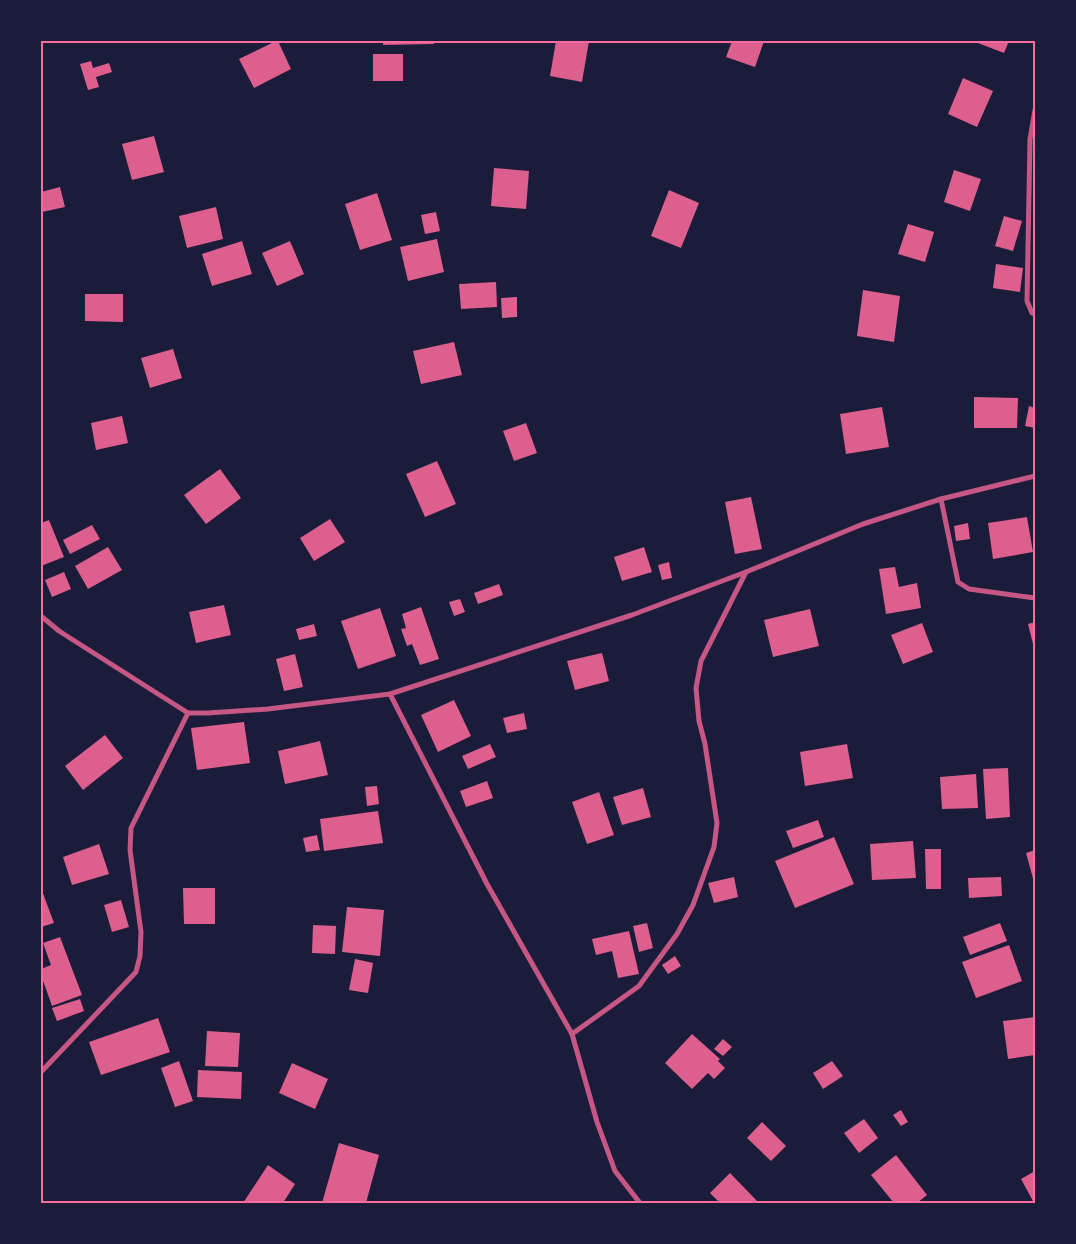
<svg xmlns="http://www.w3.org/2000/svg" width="1076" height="1244" font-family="'PT Serif',serif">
<rect width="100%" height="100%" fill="#1b1b3a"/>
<g fill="#dd5f8e">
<path d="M276 41H278L291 69 254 88 239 59Z"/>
<path d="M383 41H433L434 44 383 45Z"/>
<path d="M556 41H589L582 82 550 76Z"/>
<path d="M732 41H764L755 67 726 57Z"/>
<path d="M979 41H1009L1004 53 978 43Z"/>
<rect x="373" y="54" width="30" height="27"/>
<path d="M91 61 93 68 109 63 112 72 96 77 99 87 88 90 80 64Z"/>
<path d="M963 78 993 91 977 127 948 114Z"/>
<path d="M154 136 164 172 132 180 122 144Z"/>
<path d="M494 168 529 171 526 209 491 206Z"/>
<path d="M954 170 981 179 970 211 944 202Z"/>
<path d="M60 187 65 207 42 212 41 192Z"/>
<path d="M669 190 699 203 681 248 651 236Z"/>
<path d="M377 193 392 240 360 250 345 204Z"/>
<path d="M216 207 223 239 187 248 179 216Z"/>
<path d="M436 212 440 231 425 234 421 215Z"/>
<path d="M1004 216 1022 221 1013 251 995 246Z"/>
<path d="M908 224 934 232 925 262 898 254Z"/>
<path d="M437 239 444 272 408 281 400 247Z"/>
<path d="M242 241 252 274 212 286 202 254Z"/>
<path d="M290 241 304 274 277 286 262 253Z"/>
<path d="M996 264 1023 268 1020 292 993 288Z"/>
<path d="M496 282 497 307 461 309 459 284Z"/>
<path d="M863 290 900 296 894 342 857 336Z"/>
<path d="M85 294H123V322L85 321Z"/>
<path d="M517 297V317L502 318 501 298Z"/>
<path d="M454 342 462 375 421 384 413 351Z"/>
<path d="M173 349 182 378 150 388 141 358Z"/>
<path d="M974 397 1018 398 1017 428H974Z"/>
<path d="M1029 406 1035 408V428L1025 426Z"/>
<path d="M882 407 889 447 846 454 840 414Z"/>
<path d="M122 416 128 443 96 450 91 423Z"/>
<path d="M526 423 537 453 514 461 503 431Z"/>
<path d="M437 461 456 504 425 517 406 474Z"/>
<path d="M220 469 241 498 206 524 184 495Z"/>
<path d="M751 497 762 549 735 554 725 502Z"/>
<path d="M1027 517 1033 552 993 559 988 523Z"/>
<path d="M330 519 345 542 314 561 300 538Z"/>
<path d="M49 520 64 557 41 566V523Z"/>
<path d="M968 523 970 539 956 541 954 526Z"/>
<path d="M92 525 100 539 70 554 63 540Z"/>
<path d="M108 547 122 570 88 589 75 566Z"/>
<path d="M644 547 652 572 622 581 614 557Z"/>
<path d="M669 562 672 578 662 580 658 565Z"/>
<path d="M895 567 899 587 917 583 921 608 886 614 879 569Z"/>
<path d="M64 572 71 589 52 597 45 580Z"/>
<path d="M499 584 503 595 478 604 474 593Z"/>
<path d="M460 599 465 612 454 616 449 602Z"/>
<path d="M224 605 231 635 196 643 189 612Z"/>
<path d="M421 607 439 659 420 665 412 644 407 646 401 629 406 628 402 614Z"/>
<path d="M380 608 396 656 358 669 341 621Z"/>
<path d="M810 609 819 646 773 657 764 620Z"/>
<path d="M1035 622V648H1034L1028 624Z"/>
<path d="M922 623 933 652 903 664 891 635Z"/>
<path d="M314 624 317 636 299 640 296 629Z"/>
<path d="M602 653 609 681 575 690 567 661Z"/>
<path d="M295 654 303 687 284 691 276 659Z"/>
<path d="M454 700 471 736 438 752 421 715Z"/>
<path d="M524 713 527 729 507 733 503 718Z"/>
<path d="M244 722 250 763 197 770 191 728Z"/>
<path d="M105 735 123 758 83 790 65 766Z"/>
<path d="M320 741 328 775 285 784 278 751Z"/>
<path d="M490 744 496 757 468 769 462 756Z"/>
<path d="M847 744 853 778 805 786 800 752Z"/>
<path d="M1008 768 1010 817 986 819 983 769Z"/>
<path d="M976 774 978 808 942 809 940 777Z"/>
<path d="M487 781 493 798 466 807 460 791Z"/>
<path d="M377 786 379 804 367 806 365 787Z"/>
<path d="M643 788 651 817 622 825 613 797Z"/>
<path d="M599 792 614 835 587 844 572 802Z"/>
<path d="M378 811 383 843 324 851 320 819Z"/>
<path d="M818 820 824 837 793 848 786 831Z"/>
<path d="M317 835 320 850 306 852 303 838Z"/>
<path d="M834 837 854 884 795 908 775 861Z"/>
<path d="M913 841 916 878 872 880 870 844Z"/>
<path d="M99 844 109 874 72 885 63 857Z"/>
<path d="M925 849H941V889H926Z"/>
<path d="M1035 850V882H1034L1026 853Z"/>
<path d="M734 877 738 897 714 903 708 883Z"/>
<path d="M1001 877 1002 896 969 898 968 878Z"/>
<path d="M41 888 54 923 41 927Z"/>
<path d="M183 888H215V924H184Z"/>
<path d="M121 900 129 927 112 932 104 905Z"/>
<path d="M347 907 384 910 380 956 342 952Z"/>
<path d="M647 923 653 948 639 952 633 926Z"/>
<path d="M1000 923 1007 941 970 955 963 937Z"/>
<path d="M313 925 336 926 335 954 312 953Z"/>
<path d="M629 931 639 974 618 978 612 951 596 955 592 939Z"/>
<path d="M60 937 82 995 52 1006 41 975V969L51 965 43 943Z"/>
<path d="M1009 945 1022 981 976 998 962 962Z"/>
<path d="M675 956 681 966 668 974 662 965Z"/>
<path d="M355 959 373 963 368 993 349 990Z"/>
<path d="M80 999 84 1011 57 1021 52 1008Z"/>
<path d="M1035 1017V1055L1008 1059 1003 1021Z"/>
<path d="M158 1018 170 1052 101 1075 89 1042Z"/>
<path d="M207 1031 240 1033 238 1067 205 1066Z"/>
<path d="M692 1034 720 1059 718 1061 725 1068 714 1079 708 1073 692 1089 665 1063Z"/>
<path d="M723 1039 732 1047 723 1056 714 1049Z"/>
<path d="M179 1061 193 1101 175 1107 161 1068Z"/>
<path d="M832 1061 843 1076 823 1089 813 1073Z"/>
<path d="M292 1063 328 1079 315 1109 279 1093Z"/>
<path d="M198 1070 242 1072 241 1099 197 1097Z"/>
<path d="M901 1110 908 1122 901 1126 893 1115Z"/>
<path d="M864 1119 878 1138 859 1153 844 1133Z"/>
<path d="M762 1122 786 1146 771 1161 747 1138Z"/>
<path d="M339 1143 379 1155 366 1203H322Z"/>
<path d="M896 1155 927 1195 917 1203H894L871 1175Z"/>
<path d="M268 1165 295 1184 283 1203H243Z"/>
<path d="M1035 1171V1203H1034L1021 1179Z"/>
<path d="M730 1173 759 1203H720L710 1193Z"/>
</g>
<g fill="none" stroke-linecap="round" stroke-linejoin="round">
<g stroke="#c65784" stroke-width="5">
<path d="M1035 110 1030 139 1027 301 1032 313 1035 314"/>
<path d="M941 499 958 582 969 589 1035 598"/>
<path d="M41 616 59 631 188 713H208L268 709 390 694 632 615 746 572 863 524 941 499 1035 476"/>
<path d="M390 694 487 884 572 1034 597 1122 615 1171 640 1203"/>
<path d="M572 1034 639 986 677 934 693 905 714 847 717 823 705 744 699 721 696 688 701 661 746 572"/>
<path d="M41 1072 136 972 140 956 141 932 130 850 131 828 188 713"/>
</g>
</g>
<rect width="1076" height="1244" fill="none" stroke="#1b1b3a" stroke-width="85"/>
<rect x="42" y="42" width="992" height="1160" fill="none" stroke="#ff6b9d" stroke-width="2"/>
</svg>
